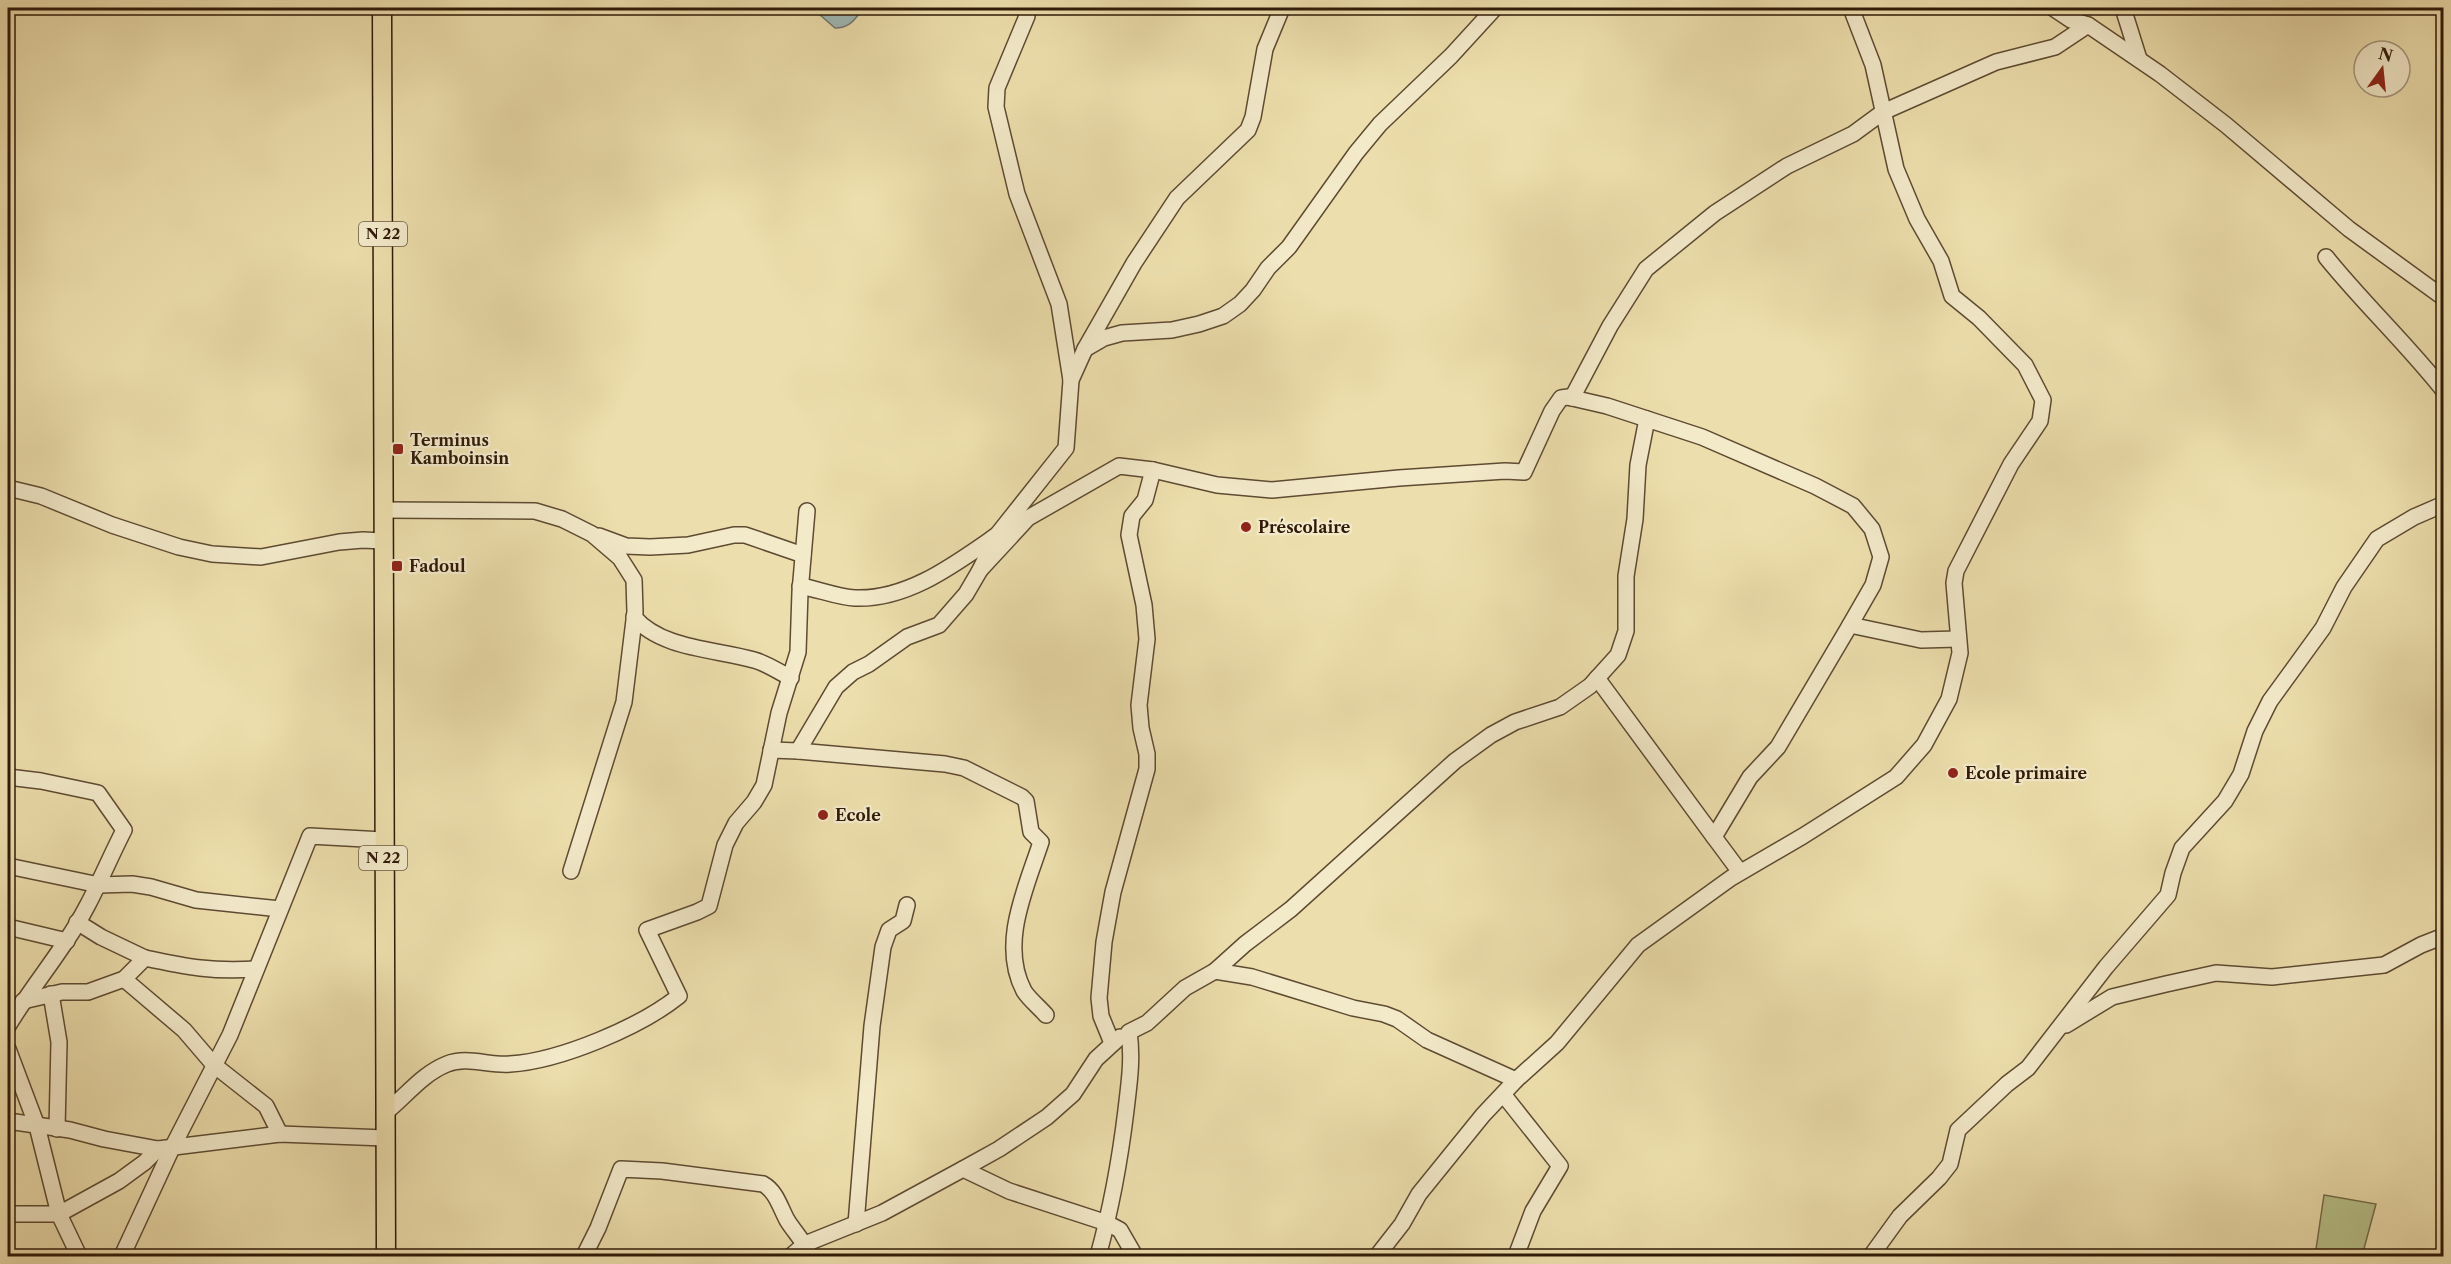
<svg xmlns="http://www.w3.org/2000/svg" width="2451" height="1264" font-family="'Libre Caslon Text',serif">
<rect width="100%" height="100%" fill="#eddfad"/>
<filter id="stains"><feTurbulence type="fractalNoise" baseFrequency=".00333" numOctaves="4"/><feColorMatrix values="0 0 0 0 .2 0 0 0 0 .09 0 0 0 0 .02 0 0 0 .5 -.17"/></filter>
<radialGradient id="worn" r=".72"><stop offset=".6" stop-color="#630" stop-opacity="0"/><stop offset="1" stop-color="#630" stop-opacity=".3"/></radialGradient>
<path fill="#b8c28a" stroke="#746e4a" stroke-width="1.5" d="M2324 1195 2376 1204 2362 1256H2315Z"/>
<path fill="#9ebab6" stroke="#727a71" stroke-width="1.5" d="M816 8H870L863 9C854 20 850 28 835 28L819 14Z"/>
<g fill="none" stroke-linecap="round" stroke-linejoin="round">
<defs>
<g id="minor">
<path d="M1027 8V16L997 88 996 107 1017 194 1059 304 1071 380"/>
<path d="M2053 8 2071 20 2088 25 2160 74 2226 125 2349 229 2444 298"/>
<path d="M2123 8 2139 59"/>
<path d="M2326 257C2363 303 2407 344 2444 391"/>
<path d="M1085 349 1104 338 1122 333 1172 330 1199 324 1223 316 1240 304 1253 290 1268 268 1289 247 1356 153 1380 124 1451 56 1495 8"/>
<path d="M1572 398 1610 326 1646 269 1715 213 1787 166 1853 134 1883 112 1996 62 2055 47 2088 25"/>
<path d="M8 488 41 496 112 525 179 547 212 554 261 557 339 542 363 540 383 541"/>
<path d="M383 510 535 511 562 519 592 534 620 558 634 580 635 612 624 702 571 871"/>
<path d="M599 536 626 546 650 547 688 545 734 535H745L803 555"/>
<path d="M980 570 1028 518 1119 466 1153 470 1217 485 1272 490 1399 478 1505 471 1524 472 1552 411 1561 398 1568 397 1607 406 1702 437 1815 486 1853 506 1872 529 1881 557 1873 585 1850 625 1921 640 1958 639"/>
<path d="M800 586C818 589 837 597 855 598 908 600 955 564 997 535"/>
<path d="M634 617C661 649 715 649 754 660 766 663 779 672 791 678"/>
<path d="M1597 678 1714 837"/>
<path d="M771 750 798 751 836 687 853 672 869 664 907 637 939 625 966 594 980 570 997 535 1066 448 1071 380 1085 349 1134 263 1177 198 1248 130 1253 117 1265 49 1282 8"/>
<path d="M798 751 945 764 964 768 1022 797 1026 801 1031 832 1041 842C1026 888 999 944 1024 991 1029 999 1039 1007 1046 1015"/>
<path d="M8 777 41 781 98 793 124 830C105 867 90 907 66 941 47 970 26 996 8 1026"/>
<path d="M8 866 99 885 132 884 151 887 196 900 280 909"/>
<path d="M1740 872 1714 837 1750 777 1778 747 1850 625"/>
<path d="M77 922 101 937 145 958"/>
<path d="M8 927 67 941"/>
<path d="M1215 971 1252 977 1353 1008 1384 1014 1397 1019 1427 1040 1516 1080"/>
<path d="M124 979 184 1030 214 1065 266 1106 280 1134"/>
<path d="M51 994 59 1042 57 1129"/>
<path d="M23 1001 62 992H88L124 979 145 958C187 967 213 972 256 969"/>
<path d="M2066 1025 2112 997 2166 984 2216 973 2272 977 2384 965 2421 945 2444 936"/>
<path d="M1112 1043 1101 1016 1099 998 1104 942 1113 892 1147 769V754L1141 728 1139 705 1147 639 1144 605 1129 535 1132 516 1145 500 1153 470"/>
<path d="M8 1049 37 1126 59 1214 79 1256"/>
<path d="M1503 1094 1560 1166 1533 1211 1516 1256"/>
<path d="M386 1112C406 1096 422 1074 447 1064 467 1056 490 1066 510 1064 560 1061 640 1027 679 996L647 930 697 912 709 906 725 845 736 823 754 802 764 785 779 713 798 652 800 592 807 511"/>
<path d="M8 1121 70 1130 104 1139 158 1149 280 1134 385 1138"/>
<path d="M963 1169 1009 1191 1107 1223 1120 1230 1135 1256"/>
<path d="M8 1214H59L119 1181 145 1162 158 1149"/>
<path d="M856 1224 872 1026 883 947 889 930 903 921 907 905"/>
<path d="M122 1256 172 1148 230 1035 310 836 383 840"/>
<path d="M584 1256 598 1228 621 1169 662 1171 763 1184C776 1191 780 1207 787 1220 795 1233 805 1242 810 1256"/>
<path d="M791 1256 805 1244 882 1213 963 1169 999 1149 1047 1117 1073 1094 1096 1059 1120 1037"/>
<path d="M1098 1256C1111 1209 1120 1160 1126 1110 1129 1084 1133 1059 1129 1032L1147 1023 1185 988 1215 971 1245 944 1291 909 1455 761 1491 735 1515 722 1560 707 1590 686 1618 655 1626 631V576L1635 519 1638 465 1647 419"/>
<path d="M1377 1256 1402 1224 1419 1194 1483 1115 1516 1080 1557 1043 1638 945 1731 878 1803 836 1896 777 1924 745 1949 699 1960 653 1954 583 1956 571 2011 464 2040 421 2043 400 2025 365 1979 318 1952 296 1941 261 1917 219 1896 169 1873 65 1851 8"/>
<path d="M1871 1256 1900 1216 1939 1178 1950 1164 1958 1130 2007 1084 2028 1068 2106 967 2168 895 2173 873 2182 848 2225 801 2241 774 2255 731 2270 701 2323 628 2344 587 2377 539 2414 517 2444 504"/>
</g>
<path id="major" d="M382 8C383 424 384 840 386 1256"/>
</defs>
<use href="#minor" stroke="#5e4b32" stroke-width="18"/>
<use href="#major" stroke="#2f1a09" stroke-width="21"/>
<use href="#minor" stroke="#f3eaca" stroke-width="15"/>
<use href="#major" stroke="#eddfad" stroke-width="18"/>
</g>
<g fill="#8f2418" stroke="#f3eaca" stroke-width="2">
<rect x="392" y="443" width="12" height="12" rx="3"/>
<circle cx="1246" cy="527" r="6"/>
<rect x="391" y="560" width="12" height="12" rx="3"/>
<circle cx="1953" cy="773" r="6"/>
<circle cx="823" cy="815" r="6"/>
</g>
<g text-anchor="middle" stroke-width="4.5" stroke-linejoin="round" paint-order="stroke">
<g fill="#f3eaca" stroke="#6a5843" stroke-width="1.5">
<rect x="359" y="222" width="48" height="24" rx="4.5"/>
<rect x="359" y="846" width="48" height="24" rx="4.5"/>
</g>
<g font-size="15" font-weight="bold" fill="#2f1a09">
<text x="383" y="239">N 22</text>
<text x="383" y="863">N 22</text>
</g>
<g font-size="16" font-weight="bold" fill="#2f1a09" stroke="#f3eaca" text-anchor="start">
<text x="410" y="446">Terminus<tspan x="410" dy="18">Kamboinsin</tspan></text>
<text x="1258" y="533">Préscolaire</text>
<text x="409" y="572">Fadoul</text>
<text x="1965" y="779">Ecole primaire</text>
<text x="835" y="821">Ecole</text>
</g>
</g>
<rect width="2451" height="1264" fill="none" stroke="#eddfad" stroke-width="30"/>
<rect x="9" y="9" width="2433" height="1246" fill="none" stroke="#2f1a09" stroke-width="3"/>
<rect x="15" y="15" width="2421" height="1234" fill="none" stroke="#2f1a09" stroke-width="1.5"/>
<g transform="translate(2382 69) rotate(15)"><circle r="28" fill="#f3eaca" stroke="#a5977d" stroke-width="1.5"/>
<path d="M0-4.5L10 22L0 15L-10 22Z" fill="#8f2418"/>
<text y="-9" font-size="16" font-weight="bold" text-anchor="middle" fill="#2f1a09">N</text>
</g>
<rect width="100%" height="100%" filter="url(#stains)"/>
<rect width="100%" height="100%" fill="url(#worn)"/>
</svg>
